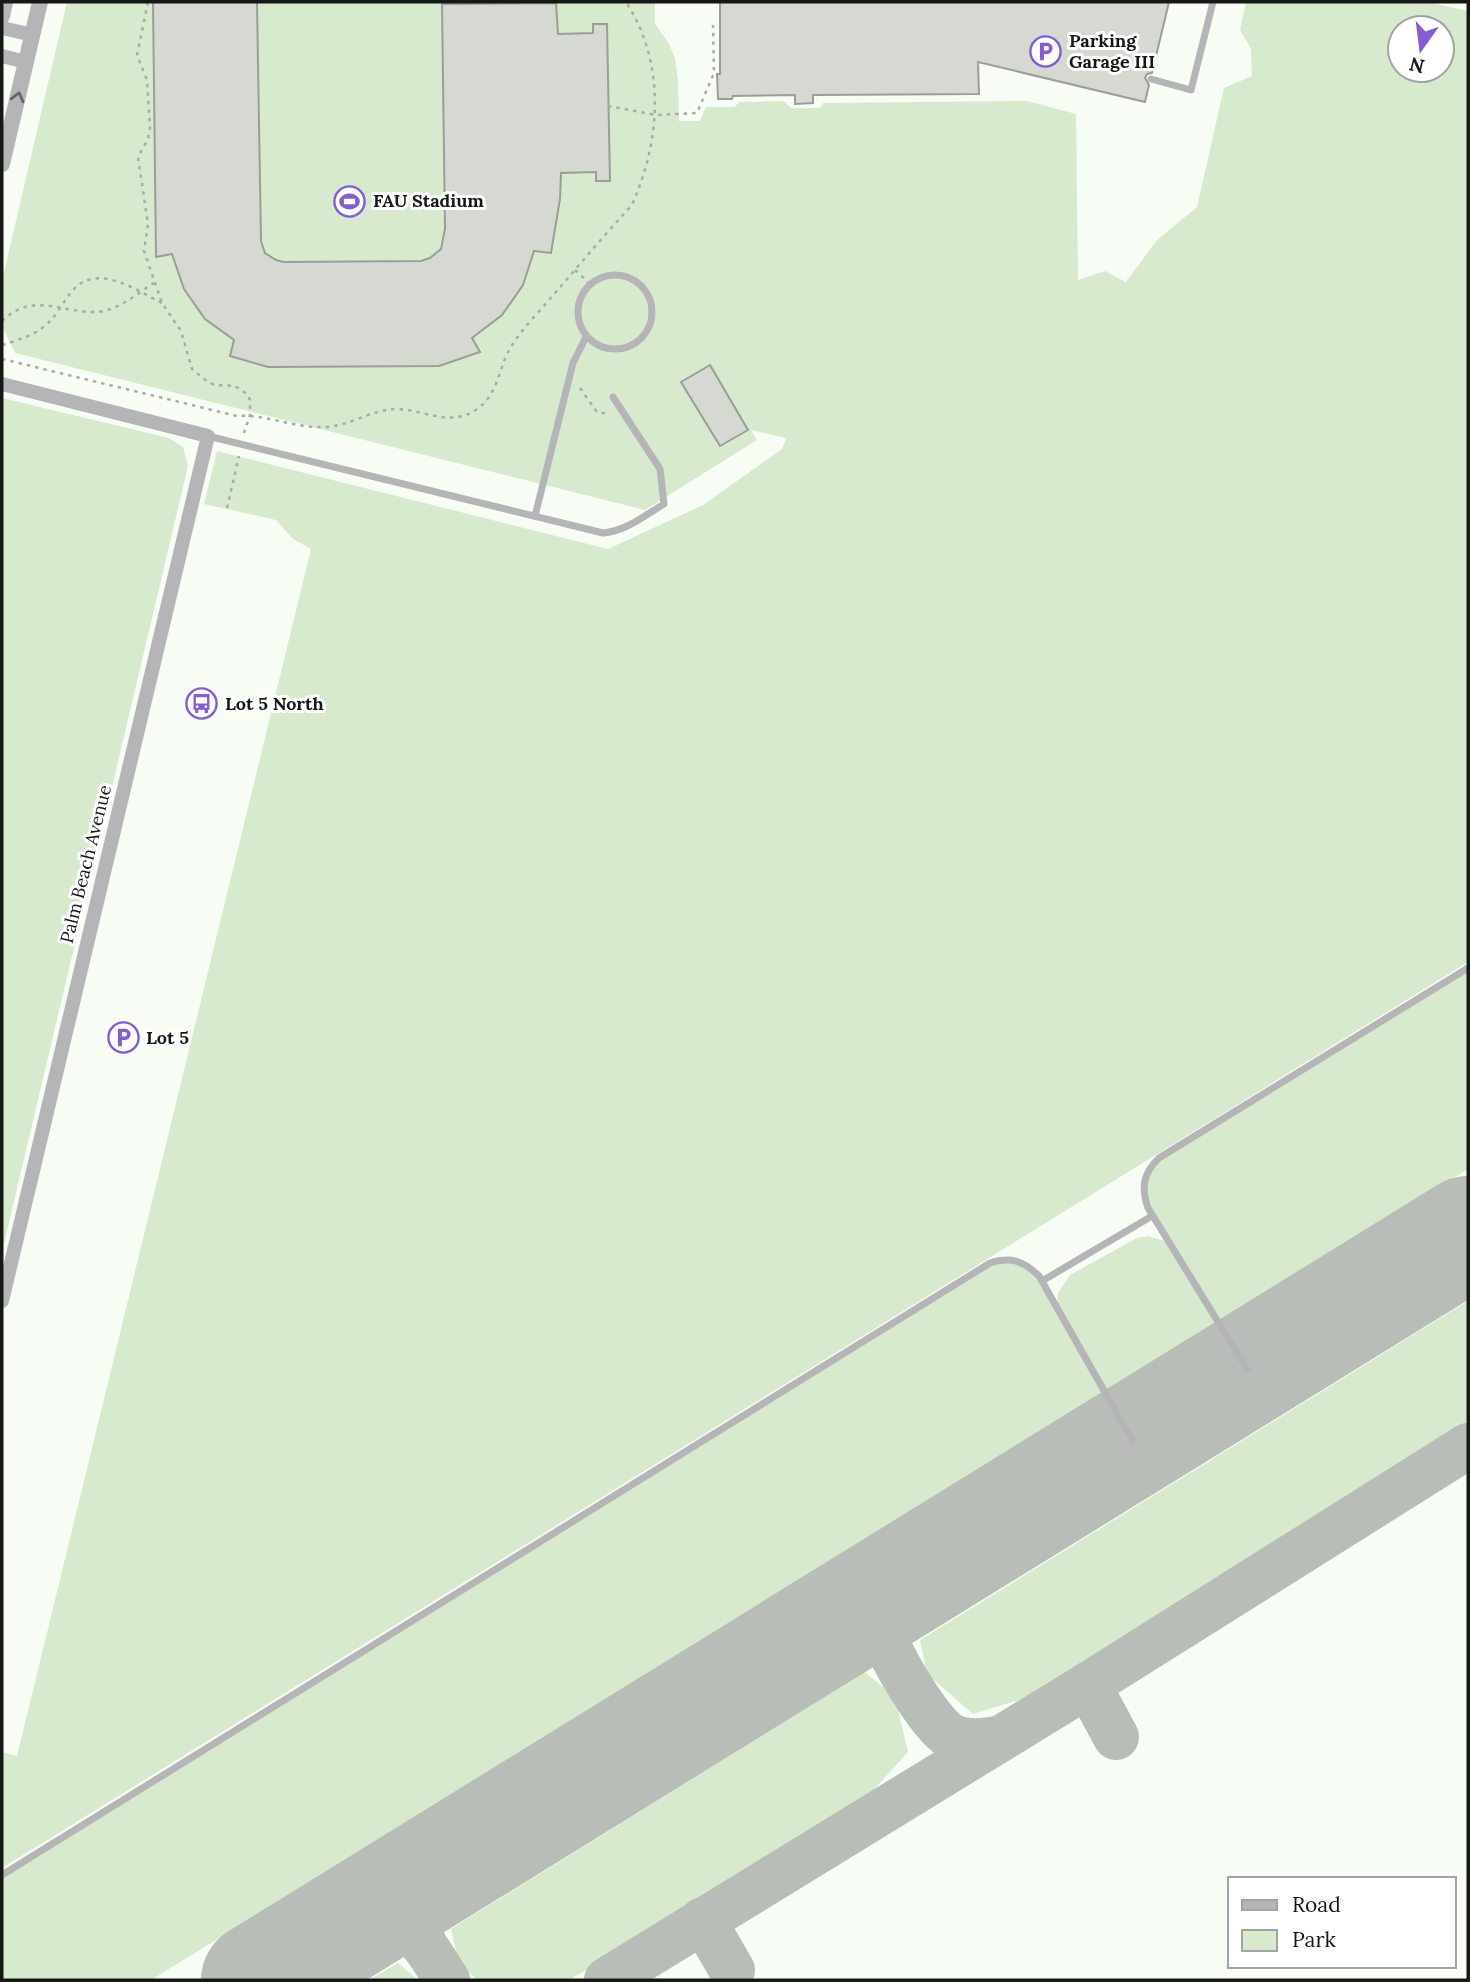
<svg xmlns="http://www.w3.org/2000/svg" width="1470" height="1982" font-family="Lora,serif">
<rect width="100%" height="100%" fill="#f7fcf5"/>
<g fill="#d8eace" fill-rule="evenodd">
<path d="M67 2H655V24L668 42 675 58 678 80 679 121H700L706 107H734L740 102 784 101 791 108H820L823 103 1027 101 1076 114 1078 280 1105 271 1126 282 1157 240 1197 207 1224 88 1252 76 1251 49 1240 30 1246 2H1428L1468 11V962L2 1868V1752L17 1756 311 549 293 539 276 520 204 504 217 451 608 549 703 505 782 449 786 438 751 430 757 440 645 510 15 353 2 326V281ZM1400 28H1442V70H1400Z"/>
<path d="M2 398 169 438 183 447 188 466 2 1252Z"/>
<path d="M1468 968V1169L151 1980H2V1875L999 1260 1031 1267 1057 1305 1058 1293 1070 1275 1137 1238 1148 1236 1167 1242 1144 1197 1151 1166Z"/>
<path d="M1468 1301V1432L1424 1462 1032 1696 973 1714 927 1674 920 1640Z"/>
<path d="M865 1672 895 1697 908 1752 868 1796 757 1870 648 1937 568 1980H478L459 1964 451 1929Z"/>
<path d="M398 1963 418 1980H369Z"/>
</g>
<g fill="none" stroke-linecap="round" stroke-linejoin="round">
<g stroke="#b8bdb7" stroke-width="46">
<path d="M903 1582C892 1597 883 1612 884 1631 884 1649 932 1726 949 1735 965 1744 983 1742 1001 1738"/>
<path d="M824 1630C849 1624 871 1632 889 1650"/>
<path d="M1088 1685 1116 1737"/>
<path d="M703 1920 732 1970"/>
<path d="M354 1921C404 1905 424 1944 447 1980"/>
<path d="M424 1944C412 1918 414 1896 431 1874"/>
<path d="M607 1980 1088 1685 1468 1446"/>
</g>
<path stroke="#b8bdb7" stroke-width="114" d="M258 1980 1468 1233"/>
</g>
<g fill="#d5d9d2" stroke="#9a9e97" stroke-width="2">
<path d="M153 2H257L261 241 265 253 276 260 284 262 421 261 430 258 441 249 445 229 442 4 556 3 558 34 593 33V24H607L610 181H596V172L561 173 560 199 551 253 534 251 523 285 502 315 472 338 480 352 439 366 268 367 230 356 234 340 205 319 184 289 172 254 156 257Z"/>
<path d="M720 2H1169L1152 73 1147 74 1145 78 1149 85 1145 102 978 62 979 94 813 95V103L795 104V95L733 96 732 99H718L717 74H720Z"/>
<path d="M710 365 748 430 720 446 681 382Z"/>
</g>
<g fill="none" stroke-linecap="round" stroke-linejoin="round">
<g stroke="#a9ada8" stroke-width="2.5" stroke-dasharray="3.5 5" stroke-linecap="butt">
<path d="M148 2 137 55 147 80 150 128 148 139 138 157 148 224 144 251 162 303 181 331 192 369 208 382 215 385 235 386 247 394 250 400V415L244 433"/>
<path d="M608 106 656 115 697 113 714 73 713 25"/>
<path d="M575 270 590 284"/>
<path d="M2 321C33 291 61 313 96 312 118 311 136 294 154 283"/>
<path d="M2 345C18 340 33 336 46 325 67 307 70 273 107 279 126 282 144 294 162 303"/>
<path d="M2 359 237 416C267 414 295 429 327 427 352 425 372 409 398 409 421 410 444 423 466 415 501 401 496 367 514 342 526 324 542 309 555 293 581 263 606 233 632 205 661 139 666 64 626 2"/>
<path d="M580 388 597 412 610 414"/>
<path d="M227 508 239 456"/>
</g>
<g stroke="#b5b4b7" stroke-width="7">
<path d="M1151 79 1191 90 1213 2"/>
<circle cx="615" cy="312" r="37"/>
<path d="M208 436 603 533C626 531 644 516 664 504L660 469 613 397"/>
<path d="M535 516 573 363 586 337"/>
<path d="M1042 1281 1152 1216"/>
<path d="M1247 1369 1148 1208C1141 1188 1143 1173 1159 1158L1468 968"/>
<path d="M2 1875 990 1263C1010 1256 1024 1261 1039 1276L1132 1440"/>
</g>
<g stroke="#b5b4b7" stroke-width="14">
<path d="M2 28 33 35"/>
<path d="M2 56 26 62"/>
<path d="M2 384 208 436 2 1301"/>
</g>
<g stroke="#b5b4b7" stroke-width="16">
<path d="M2 16 5 2"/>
<path d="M2 164 40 2"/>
</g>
</g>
<defs><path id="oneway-chevron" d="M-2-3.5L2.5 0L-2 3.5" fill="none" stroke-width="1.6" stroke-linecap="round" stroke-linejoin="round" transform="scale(1.75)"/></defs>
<use stroke="#666" href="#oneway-chevron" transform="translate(18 97) rotate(-76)"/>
<defs>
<symbol id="parking-ring" viewBox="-11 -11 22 22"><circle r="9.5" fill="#fff" stroke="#835cd6" stroke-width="1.5"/><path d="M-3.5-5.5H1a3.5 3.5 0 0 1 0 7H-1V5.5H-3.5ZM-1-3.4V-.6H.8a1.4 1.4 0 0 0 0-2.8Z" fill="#835cd6"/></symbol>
<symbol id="stadium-ring" viewBox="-11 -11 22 22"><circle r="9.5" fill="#fff" stroke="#835cd6" stroke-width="1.5"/><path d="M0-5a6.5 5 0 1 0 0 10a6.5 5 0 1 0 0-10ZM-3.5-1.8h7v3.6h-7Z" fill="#835cd6"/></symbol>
<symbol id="bus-ring" viewBox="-11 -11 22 22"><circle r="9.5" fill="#fff" stroke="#835cd6" stroke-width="1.5"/><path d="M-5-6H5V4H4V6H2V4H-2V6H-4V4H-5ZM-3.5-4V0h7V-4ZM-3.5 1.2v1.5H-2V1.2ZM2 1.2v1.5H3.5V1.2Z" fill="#835cd6"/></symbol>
</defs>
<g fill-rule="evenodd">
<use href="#parking-ring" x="1028" y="34" width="35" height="35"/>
<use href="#stadium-ring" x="332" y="184" width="35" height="35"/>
<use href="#bus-ring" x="184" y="686" width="35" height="35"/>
<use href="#parking-ring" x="106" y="1020" width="35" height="35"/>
</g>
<g text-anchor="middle" stroke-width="6" stroke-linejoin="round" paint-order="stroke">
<g font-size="18" font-weight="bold" fill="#161816" stroke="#fff" text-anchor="start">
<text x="1069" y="47">Parking<tspan x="1069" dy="21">Garage III</tspan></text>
<text x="373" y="207">FAU Stadium</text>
<text x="225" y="710">Lot 5 North</text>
<text x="146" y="1044">Lot 5</text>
</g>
<g font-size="18" fill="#161816" stroke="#fff">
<text transform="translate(86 864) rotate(-76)" y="6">Palm Beach Avenue</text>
</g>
</g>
<rect width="1470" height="1982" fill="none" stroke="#161816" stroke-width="7"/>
<rect x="1228" y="1877" width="228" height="91" fill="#ffffff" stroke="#a2a3a2" stroke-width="2"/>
<rect x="1242" y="1900" width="35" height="10" fill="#b5b4b7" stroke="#a2a3a2" stroke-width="2"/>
<text x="1292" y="1912" font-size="21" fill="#161816">Road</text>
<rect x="1242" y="1930" width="35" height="21" fill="#d8eace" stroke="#a2a3a2" stroke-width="2"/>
<text x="1292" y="1947" font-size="21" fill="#161816">Park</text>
<g transform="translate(1421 49) rotate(194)"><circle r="33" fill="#ffffff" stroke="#a2a3a2" stroke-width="2"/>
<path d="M0-5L12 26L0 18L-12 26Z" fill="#835cd6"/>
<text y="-10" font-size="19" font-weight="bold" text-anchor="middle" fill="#161816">N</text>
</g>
</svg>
